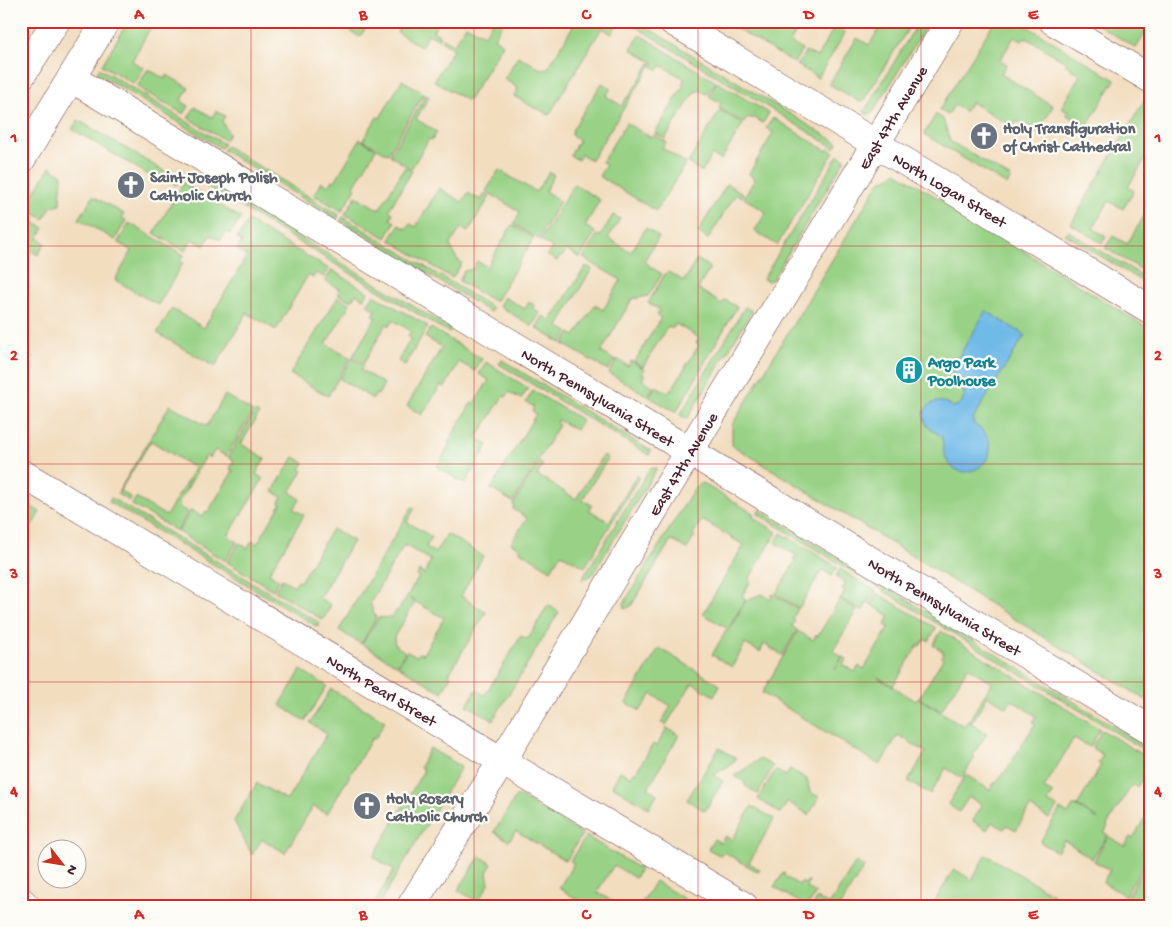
<svg xmlns="http://www.w3.org/2000/svg" width="1172" height="927" font-family="'Gochi Hand',sans-serif">
<rect width="100%" height="100%" fill="#fdfcf7"/>
<filter id="ink" filterUnits="userSpaceOnUse"><feTurbulence type="fractalNoise" baseFrequency=".02" numOctaves="2"/><feDisplacementMap in="SourceGraphic" scale="10" xChannelSelector="R" yChannelSelector="G"/><feConvolveMatrix kernelMatrix="1 2 1 2 8 2 1 2 1" color-interpolation-filters="sRGB"/></filter>
<filter id="wash" filterUnits="userSpaceOnUse"><feTurbulence type="fractalNoise" baseFrequency=".0096" numOctaves="4" result="noise"/><feDisplacementMap in="SourceGraphic" scale="20" xChannelSelector="R" yChannelSelector="G"/><feGaussianBlur stdDeviation="1.12" result="paint"/><feColorMatrix in="noise" values="0 0 0 0 0 0 0 0 0 0 0 0 0 0 0 0 0 1.4 0 .05"/><feComposite in="paint" operator="in"/></filter>
<g filter="url(#wash)">
<rect width="100%" height="100%" fill="#f2ddbf"/>
<g fill="#99d286" stroke="#727858">
<path d="M128 21H154L132 61 144 68 134 84 102 65Z"/>
<path d="M334 21H370L360 37Z"/>
<path d="M403 21H439L433 31 440 36 438 39 428 34 421 47 397 32Z"/>
<path d="M493 21H500L503 23 494 38 503 44 468 101 434 81 453 49 441 41 443 38 454 44 466 25 484 35Z"/>
<path d="M576 21H615L618 23 612 34 602 28 549 115 537 108 536 109 514 96 518 88 504 79 518 56 541 69 548 68Z"/>
<path d="M626 21H636L838 143 835 148Z"/>
<path d="M724 21H803L790 42 802 50 794 63Z"/>
<path d="M838 21H842L838 28 845 33 818 78 797 65 806 51 817 57Z"/>
<path d="M884 21H913L862 103 829 84 857 38 869 45Z"/>
<path d="M919 21H929L874 111 868 115 864 112Z"/>
<path d="M995 21H1019L1115 80 1086 127 1067 115 1068 112 1061 108 1080 75 1071 69V68L1064 63 1065 62 1025 37 1022 41 1014 37 1000 60 1007 64 1001 74 1053 106 1037 133 1017 121 1013 127 971 102 965 111 954 105 948 115 939 110Z"/>
<path d="M1100 21H1151V24L1136 48 1098 25Z"/>
<path d="M640 35 716 82 707 94 699 89 697 92 695 91 665 139 655 133 684 85 682 83 685 79 661 65 658 70 652 66 654 63 631 49Z"/>
<path d="M650 63 652 64 591 160 581 154 578 160 570 155 579 140 571 135 573 131 572 130 602 83 611 88 606 96 622 106 627 97 628 98Z"/>
<path d="M99 68 224 144 221 148 97 73Z"/>
<path d="M148 69 165 79 167 75 189 88 181 101 189 106 184 114 137 87Z"/>
<path d="M402 80 424 93 388 154 363 140 377 117 380 118Z"/>
<path d="M717 82 769 113 763 123 755 118H747L744 123 719 108 721 103 709 96Z"/>
<path d="M426 95 429 97 416 119 437 132 432 140 429 139 411 169 390 155Z"/>
<path d="M1145 99 1151 102V149L1128 187 1134 191 1123 209 1109 201 1093 228 1106 237 1102 243 1071 224Z"/>
<path d="M195 107 212 117 216 111 225 116 222 121 229 134 225 140 188 118Z"/>
<path d="M720 110 743 124 721 160 712 155 702 172 688 163Z"/>
<path d="M936 114 943 119 950 141 1011 178 1007 185 924 134Z"/>
<path d="M773 118 827 151 828 149 834 152 777 245 755 231 766 212 744 198 755 179 749 174 773 133 766 128Z"/>
<path d="M78 120 179 180 176 185 160 175 157 180 72 129Z"/>
<path d="M626 123 652 138 654 135 666 142 662 148 686 163 656 211 599 176 606 165 602 162Z"/>
<path d="M360 139 376 149 354 186 356 188 342 211 314 195 322 182 329 186 333 180 335 181Z"/>
<path d="M226 146 339 215 337 219 223 150Z"/>
<path d="M838 155 845 159 772 280 767 281 763 279Z"/>
<path d="M50 167 62 175 60 204 51 207 44 219 25 208Z"/>
<path d="M405 167 412 171 389 210 393 213 390 219 395 222 386 238 345 214 356 196 379 210Z"/>
<path d="M499 170 536 192 549 172 554 175 545 191 560 201 538 239 514 224 520 212 486 191Z"/>
<path d="M896 172 1151 330V703L732 445V425L880 181 889 178Z"/>
<path d="M197 175 451 329 449 333 195 179Z"/>
<path d="M183 183 241 218 230 234 226 232 220 240 211 235 204 246 192 239 185 251 154 233Z"/>
<path d="M574 184 600 200 585 226 595 232 580 258 567 250 562 257 560 256 557 261 547 255 552 247 540 240Z"/>
<path d="M727 184 744 194 742 197 736 194 708 239 698 232Z"/>
<path d="M439 188 462 202 468 193 481 200 485 194 490 196 468 232 461 228 450 245 457 259 462 263 452 278 390 240 399 225 406 229 410 224 416 227Z"/>
<path d="M93 196 124 214 122 218 126 220 115 240 79 219Z"/>
<path d="M1151 205V275L1105 248 1113 236 1127 244Z"/>
<path d="M21 215 44 228 38 238 45 243 38 255 21 245Z"/>
<path d="M613 215 620 219 608 238 631 252 646 228 659 237 644 261 649 265V266L662 274 648 296 632 299 601 352 614 360 608 370 563 344 570 333 575 336 595 305 603 310 621 280 583 258 597 235 600 236Z"/>
<path d="M343 217 493 308 490 312 341 221Z"/>
<path d="M248 221 329 269 324 277 316 273 313 278 308 275 276 330 247 313 215 367 157 333 172 309 204 328 247 256 237 250 242 242 237 239Z"/>
<path d="M129 223 184 255 180 261 183 263 158 305 115 280 132 251 118 242Z"/>
<path d="M512 225 534 238 495 302 459 281 464 271 473 269 477 261 487 267Z"/>
<path d="M1068 231 1151 281V287L1065 234Z"/>
<path d="M697 259 710 268 698 289 722 304 725 300 737 307 676 412 649 397 656 386 668 393 671 388 672 389 699 345 696 343 699 338 676 324 673 328 668 326 643 367 634 362 661 318 657 315 660 310 648 303 665 274 668 272 684 281Z"/>
<path d="M586 266 592 269 561 320 562 321 559 327 568 332 561 343 536 328 543 316 550 320 555 314Z"/>
<path d="M332 270 368 292 364 299 356 294 351 301 338 294 340 289 325 281Z"/>
<path d="M374 295 428 326 405 365 398 361 411 338 408 336 411 331 393 320 389 326 386 324 364 363 353 356 376 317 373 316 376 310 367 305Z"/>
<path d="M338 297 350 304 326 344 350 358 328 396 290 374Z"/>
<path d="M504 297 525 309 529 302 534 305 533 308 540 313 532 326 499 306Z"/>
<path d="M745 307 752 311 687 419 680 415Z"/>
<path d="M431 328 482 359 475 371 459 362 445 387 441 385 422 415 407 406 442 347 425 337Z"/>
<path d="M352 358 364 365 361 370 384 384 378 395 376 394 373 399 340 379Z"/>
<path d="M617 359 628 366 631 361 645 369 642 373 645 375 642 379 654 387 648 396 609 373Z"/>
<path d="M502 360 651 451 649 455 499 364Z"/>
<path d="M486 362 528 388 521 399 509 392 506 397 503 396 477 438 488 445 465 484 437 467 450 444 448 443 472 402 474 403 489 380 479 374Z"/>
<path d="M533 391 582 420 576 430 558 420 556 423 559 425 513 502 491 489 536 414 532 411 534 407 526 402Z"/>
<path d="M225 395 253 412 226 456 215 450 210 458 206 456 198 470 151 441 120 491 132 498 130 501 117 494 170 405 207 426Z"/>
<path d="M255 412 259 414 241 444 265 458 256 474 263 479 228 536 237 542 225 561 178 532 191 510 202 517 206 511 208 512 233 471 230 469 234 461 228 457Z"/>
<path d="M603 455 608 458 582 500 592 505 589 510 609 522 637 475 639 477 585 567 561 554 551 570 520 551 521 549 511 543 527 518 513 509 515 506 513 505 539 462 543 465 537 475 576 499Z"/>
<path d="M294 457 304 463 300 469 303 471 290 492 300 499 294 509 304 515 269 573 279 580 273 590 227 562 239 543 248 548 252 541 257 544 281 504 279 502 282 497 273 491Z"/>
<path d="M650 468H657L593 574 581 581Z"/>
<path d="M194 470 197 472 179 502 180 508 188 512 177 531 132 505 136 498 166 516Z"/>
<path d="M702 483 753 513 754 518 777 532 749 579 751 581 742 596 746 599 728 629 703 614 744 545 702 520 693 534 695 536 687 549 671 540 631 606 625 609 624 603 695 487Z"/>
<path d="M111 498 320 623 318 627 109 502Z"/>
<path d="M21 501 40 512 24 539 21 537 24 531 21 530Z"/>
<path d="M412 507 415 508 407 522 432 537 426 547 435 553 447 534 483 556 461 596 486 612 449 674 451 676 442 692 398 666 407 651 417 656 419 653 423 654 444 618 409 598 415 602 394 637 395 645 405 652 397 665 362 644 378 618 392 617 397 610 398 611 419 577 417 576 419 571 424 574 431 560 404 545 370 603 376 618 361 644 339 630Z"/>
<path d="M760 510 1151 749V754L758 514Z"/>
<path d="M332 529 353 541 319 598 331 605 323 620 275 591 282 579 294 586 297 581 300 582Z"/>
<path d="M781 533 837 567 832 576 822 570 799 608 776 594 796 560 794 559 796 555 775 543Z"/>
<path d="M840 569 876 591 862 611 841 599 845 591 842 589 846 583 836 577Z"/>
<path d="M877 593 936 628 929 641 925 639 920 646 918 645 893 686 877 677 916 701 918 698 964 726 968 721 987 733 973 755 975 757 962 778 946 768 930 794 908 781 926 752 898 735 880 765 762 693 798 631 813 640 816 635 818 636 840 599 857 610 833 651 842 657 834 670 843 657 847 659 843 665 855 672 859 666 864 669 889 627 885 625 890 616 870 604Z"/>
<path d="M762 594 770 599 773 594 798 609 792 619 795 621 792 626 797 630 782 655 764 644 760 652 745 644 732 667 712 655 726 631 728 632 746 600Z"/>
<path d="M548 605 559 612 493 720 467 705 476 690 485 695 521 636 528 639Z"/>
<path d="M941 631 1100 729 1090 747 1074 738 1044 788 1053 793 1048 802 1057 807 1049 819 1030 807 1016 830 1007 825 1004 829 992 822 987 830 973 821 982 805 969 797 959 812 948 804 966 775 990 790 994 783H996L1003 773 1004 774 1035 724 1033 722 1036 716 1012 700 1007 707 988 696 972 722 969 720 992 683 968 667 941 711 919 698 943 659 941 657 944 652 933 645Z"/>
<path d="M659 648 720 685 714 696 692 683 666 725 661 723 671 706 652 694 640 711 626 703Z"/>
<path d="M301 670 327 686 305 721 280 705Z"/>
<path d="M331 689 385 721 375 739 372 738 327 814 313 806 285 853 262 839 252 855 234 821 257 783 287 800 327 734 310 723Z"/>
<path d="M667 728 679 735 648 788 657 794 649 808 612 786 620 771 631 777 634 772H636L653 744 657 746Z"/>
<path d="M1102 730 1151 760V775L1146 782 1142 779 1137 787 1132 785 1107 825 1108 826 1104 833 1108 835 1092 859 1064 840 1057 852 1040 842 1060 809 1068 814 1073 806H1076L1098 819 1077 806 1101 765 1098 763 1103 755 1092 748Z"/>
<path d="M430 748 461 767 378 906H373L394 870 373 857 424 770 420 767Z"/>
<path d="M719 748 736 758 733 763 714 775 723 781 705 811 687 800Z"/>
<path d="M760 759 773 766 758 794 744 785 745 782 734 776Z"/>
<path d="M790 769 807 779 810 792 819 797 809 815 788 802 780 813 758 799 775 770 786 776Z"/>
<path d="M517 795 582 834 566 861 516 831 509 841 494 832Z"/>
<path d="M752 806 774 819 749 863 760 870 758 872 724 852 721 856 708 849 714 839 721 843 725 836 732 840Z"/>
<path d="M1151 808V830L1143 843 1146 846 1142 852 1149 856 1125 896 1103 882 1110 870 1094 861 1108 836 1125 846 1130 837 1133 838Z"/>
<path d="M586 836 640 869 635 878 614 865 597 892 620 906H588L559 888 574 863 570 861Z"/>
<path d="M986 855 1058 897 1053 906H932L954 869 972 880Z"/>
<path d="M480 856 492 864 487 872 489 884 478 902 458 890Z"/>
<path d="M1150 858 1151 906H1131L1134 901 1127 897Z"/>
<path d="M856 862 864 867 840 906H813L817 898 829 905Z"/>
<path d="M784 872 785 873 784 876 799 885 801 882 805 884 808 880 809 881 806 887 816 893 808 906H805L774 887Z"/>
<path d="M655 881 696 906H640Z"/>
</g>
<path fill="#6fbae8" stroke="#5c6c8a" d="M986 311 1025 335 973 419V423C978 427 984 431 987 436 1002 463 960 487 947 460 943 453 943 445 942 437 937 432 930 431 927 425 916 407 938 394 953 407 961 406 965 400 964 392L959 386 963 379 950 371Z"/>
</g>
<g filter="url(#ink)">
<g fill="none" stroke-linecap="round" stroke-linejoin="round">
<defs>
<g id="minor">
<path id="s1" d="M672 21 1151 310"/>
<path d="M1053 21 1151 79"/>
<path id="s2" d="M71 78 1151 730"/>
<path d="M21 160 106 21"/>
<path id="s3" d="M21 473 744 906"/>
<path id="s4" d="M411 906 502 761 950 21"/>
</g>
<path id="major" d="M21 901 26 906"/>
<path id="highway" d="M21 76 56 21"/>
</defs>
<use href="#minor" stroke="#633c41" stroke-width="29"/>
<use href="#major" stroke="#633c41" stroke-width="29"/>
<use href="#highway" stroke="#633c41" stroke-width="29"/>
<use href="#minor" stroke="#fff" stroke-width="28"/>
<use href="#major" stroke="#fff" stroke-width="28"/>
<use href="#highway" stroke="#fff" stroke-width="28"/>
</g>
</g>
<path fill="none" stroke="#d62828" stroke-width="1" stroke-opacity="0.55" d="M251 21V906M474 21V906M698 21V906M921 21V906M21 246H1151M21 464H1151M21 682H1151"/>
<defs>
<symbol id="church-disc" viewBox="-11 -11 22 22"><circle r="9.5" fill="#6b7280" stroke="#fdfcf7"/><path d="M-1.2-6h2.4v3.5h3.3v2.4h-3.3V6h-2.4V-.1h-3.3v-2.4h3.3Z" fill="#fff"/></symbol>
<symbol id="building-disc" viewBox="-11 -11 22 22"><circle r="9.5" fill="#0f9aa8" stroke="#fdfcf7"/><path d="M-4-6H4V6H1V3H-1V6H-4ZM-2.5-4.3h1.7v1.8h-1.7ZM.8-4.3h1.7v1.8H.8ZM-2.5-1h1.7V.8h-1.7ZM.8-1h1.7V.8H.8Z" fill="#fff"/></symbol>
</defs>
<g fill-rule="evenodd">
<use href="#church-disc" x="968" y="120" width="32" height="32"/>
<use href="#church-disc" x="115" y="169" width="32" height="32"/>
<use href="#building-disc" x="893" y="354" width="32" height="32"/>
<use href="#church-disc" x="351" y="790" width="32" height="32"/>
</g>
<g text-anchor="middle" stroke-width="4.5" stroke-linejoin="round" paint-order="stroke">
<g font-size="16" fill="#4a1f2b" stroke="#fdfcf7">
<text dy="6" stroke="none"><textPath href="#s4" startOffset="924">East 47th Avenue</textPath></text>
<text dy="6" stroke="none"><textPath href="#s1" startOffset="325">North Logan Street</textPath></text>
<text dy="6" stroke="none"><textPath href="#s2" startOffset="616">North Pennsylvania Street</textPath></text>
<text dy="6" stroke="none"><textPath href="#s4" startOffset="519">East 47th Avenue</textPath></text>
<text dy="6" stroke="none"><textPath href="#s2" startOffset="1021">North Pennsylvania Street</textPath></text>
<text dy="6" stroke="none"><textPath href="#s3" startOffset="421">North Pearl Street</textPath></text>
</g>
<g font-size="16" font-weight="bold" fill="#5b616d" stroke="#fdfcf7" text-anchor="start">
<text x="1003" y="133">Holy Transfiguration<tspan x="1003" dy="18">of Christ Cathedral</tspan></text>
<text x="150" y="182">Saint Joseph Polish<tspan x="150" dy="18">Catholic Church</tspan></text>
<text x="386" y="803">Holy Rosary<tspan x="386" dy="18">Catholic Church</tspan></text>
</g>
<g font-size="16" font-weight="bold" fill="#0d838f" stroke="#fdfcf7" text-anchor="start">
<text x="928" y="367">Argo Park<tspan x="928" dy="18">Poolhouse</tspan></text>
</g>
</g>
<rect width="1172" height="927" fill="none" stroke="#fdfcf7" stroke-width="55"/>
<g transform="translate(62 864) rotate(121)"><circle r="24" fill="#fdfcf7" stroke="#b5a4a5"/>
<path d="M0-4L9 19L0 12L-9 19Z" fill="#c8321e"/>
<text y="-8" font-size="14" font-weight="bold" text-anchor="middle" fill="#4a1f2b">N</text>
</g>
<rect x="28" y="28" width="1116" height="872" fill="none" stroke="#d62828" stroke-width="2"/>
<g font-size="16" text-anchor="middle" font-weight="bold" fill="#d62828">
<text x="139" y="19">A</text>
<text x="363" y="19">B</text>
<text x="586" y="19">C</text>
<text x="809" y="19">D</text>
<text x="1033" y="19">E</text>
<text x="14" y="142">1</text>
<text x="1158" y="142">1</text>
<text x="14" y="360">2</text>
<text x="1158" y="360">2</text>
<text x="14" y="578">3</text>
<text x="1158" y="578">3</text>
<text x="14" y="796">4</text>
<text x="1158" y="796">4</text>
<text x="139" y="919">A</text>
<text x="363" y="919">B</text>
<text x="586" y="919">C</text>
<text x="809" y="919">D</text>
<text x="1033" y="919">E</text>
</g>
</svg>
